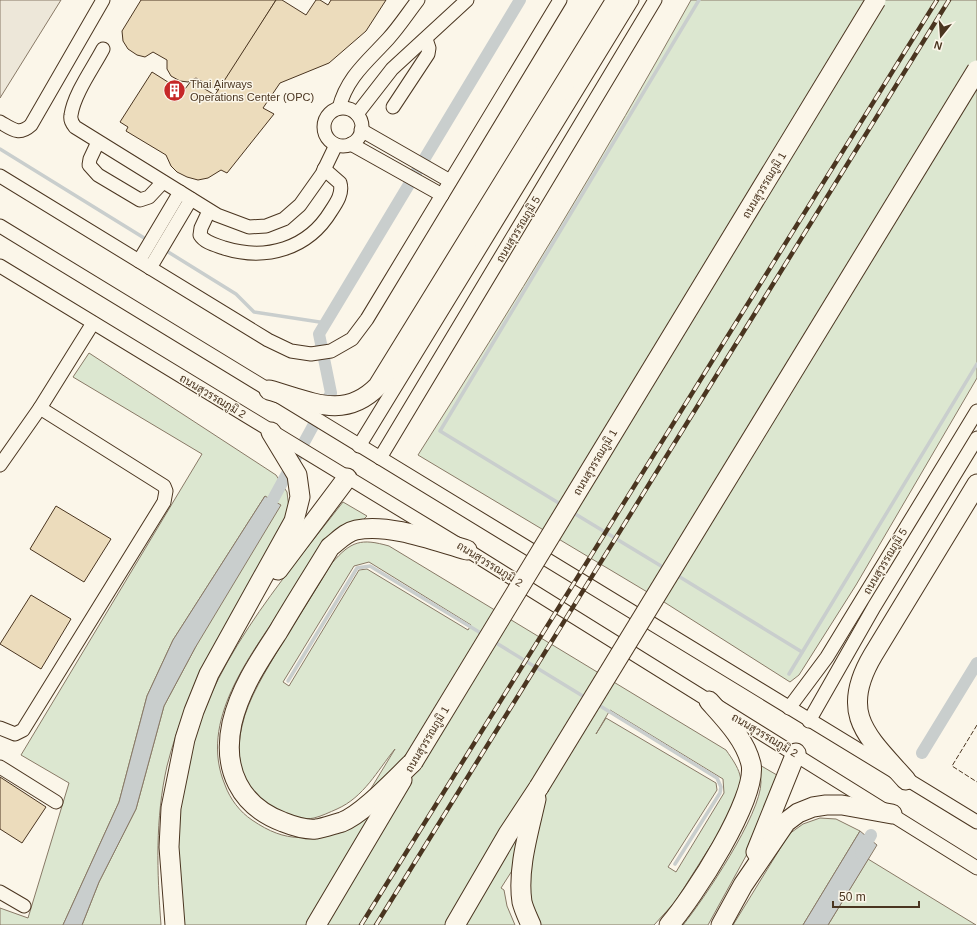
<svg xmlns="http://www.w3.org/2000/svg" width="977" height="925" font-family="Helvetica,Sarabun,sans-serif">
<rect width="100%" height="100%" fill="#fbf6e9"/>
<g fill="#dce7d0" stroke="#887966" fill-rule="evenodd">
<path d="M691 0H977V378L856 585 799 675 790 682 664 602 418 455C513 306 605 155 691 0Z"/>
<path d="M89 353 276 475 287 492 290 517 187 705C179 725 172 746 167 766 155 819 157 872 161 925H82L99 882 136 809 164 706 195 648 265 496 173 640 147 696 119 802 63 925H0V908L28 918 69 783 21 755 202 454 73 377Z"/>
<path d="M343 502 367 516 363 520C353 526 332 534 324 543 319 547 316 555 313 560 303 576 293 591 283 606 250 657 198 721 225 785 230 799 240 812 252 820 287 844 309 840 347 828L395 749C377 771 364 797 337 809 330 812 322 816 314 818 305 820 293 817 285 814 245 801 233 765 242 726 248 698 266 671 281 645 298 618 315 590 332 563 351 541 361 538 389 546L726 750C740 770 744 777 739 801L675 902 654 925H540L528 901 533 842 538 830 501 888 504 890 507 906 515 925H181C179 874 174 822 185 771 207 666 279 584 343 502ZM369 562 471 625 468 630 367 569 359 570 289 686 283 682 354 566ZM610 710 723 779 724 793 676 872 668 867 717 790 716 783 606 718 596 734Z"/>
<path d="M758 764 782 778 752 845 708 925H683C704 899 761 814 761 782 761 777 759 770 758 764Z"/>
<path d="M820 818 836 819 860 831 803 925H733L789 834 803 824Z"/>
<path d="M868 859 976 925H828Z"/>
</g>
<path fill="#ede7d9" stroke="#887966" d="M0 0H61L0 98Z"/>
<g fill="#c9cecd" stroke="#887966">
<path d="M265 496 281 505 195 648 164 706 136 809 99 882 82 925H63L119 802 147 696 173 640Z"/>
<path d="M860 831 877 845 828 925H803Z"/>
</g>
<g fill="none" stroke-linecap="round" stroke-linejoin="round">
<g stroke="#c9cecd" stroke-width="3.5">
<path d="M0 149 149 241"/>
<path d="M165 250 236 294 254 312 326 323"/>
<path d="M562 505 440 431 699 0"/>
<path d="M572 512 666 569"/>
<path d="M675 574 802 652"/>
<path d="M493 641 586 698"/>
<path d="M789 674 977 364"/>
<path d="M288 681 357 568 370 566 484 635"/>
<path d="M597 704 717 778 721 787 720 793 675 864"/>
</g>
<g stroke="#c9cecd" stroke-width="12">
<path d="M265 514 331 393 319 334 520 0"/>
<path d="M922 753 977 663"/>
<path d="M861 853 871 835"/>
</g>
</g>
<g fill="#ecdcbc" stroke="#4a3520">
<path d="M141 0H276L219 91 196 78 188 82 180 81 171 76 167 69V60L153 52 145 57 137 55 128 49 123 41 122 31Z"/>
<path d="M276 0H282L306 15 316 0H320L328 5 331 0H386L366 31 329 63 280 83 263 108 274 114 227 173 221 170 208 178 198 180 187 177 177 172 171 166 166 155 126 131 128 127 120 122 152 72 179 89H185L191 81 215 95Z"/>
<path d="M56 506 111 539 84 582 30 549Z"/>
<path d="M31 595 71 619 41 669 0 644Z"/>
<path d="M0 777 46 807 22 843 0 829Z"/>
</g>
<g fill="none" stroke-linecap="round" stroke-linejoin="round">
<defs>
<g id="minor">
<path d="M103 49C93 68 74 94 71 115 70 120 72 123 75 127L217 215 249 227 266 226 284 219 300 205 322 174 336 145"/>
<path d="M393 107 428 54 429 48 426 39"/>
<circle cx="343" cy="127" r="19"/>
<path d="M339 108C347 77 367 62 388 39 399 27 408 13 418 0"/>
<path d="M357 114 392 69 467 0"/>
<path d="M0 122C12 129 19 136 31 125L103 0"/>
<path d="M361 130 450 181"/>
<path d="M98 142 90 159 89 165 98 175 140 200 149 197 163 182"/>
<path d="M351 144 442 195"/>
<path d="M0 176 268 340 291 351 311 354 331 351 352 339 367 319 560 0"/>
<path d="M209 211 201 228 200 235C205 243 216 245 224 248 266 261 308 249 331 211 337 202 343 193 340 183L324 169"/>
<path d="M0 226 977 822"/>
<path d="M139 261 180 192"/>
<path d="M0 266 467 550 977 868"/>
<path d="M150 268 191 199"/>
<path d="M359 446 632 0"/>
<path d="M380 458 655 0"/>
<path d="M0 465 40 408 93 323"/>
<path d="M789 708 827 657 977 411"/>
<path d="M809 721 874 607 977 438"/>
<path d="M0 728 15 734 23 730 164 502 166 491 164 486 40 408"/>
<path d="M0 767 56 802"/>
<path d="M0 892 24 906"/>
</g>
<g id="highway">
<path d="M269 390C310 401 344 421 378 386L616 0"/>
<path d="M278 570 347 478"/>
<path d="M413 762C396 778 363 814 342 822 334 824 324 828 316 829 305 830 293 826 283 822 240 806 222 769 232 723 240 689 259 661 278 632 295 603 313 575 330 547 338 541 346 532 356 530 389 523 435 541 467 550"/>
<path d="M906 780C867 736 838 714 873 655L977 484"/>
<path d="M756 852 796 753"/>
<path d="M175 925 169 847 171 808 185 739 194 711 209 674 294 521 300 497 297 475 271 432"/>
<path d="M316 925 402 780"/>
<path d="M455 925 508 834 539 787"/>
<path d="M531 925C528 918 524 910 522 902 517 869 529 831 536 799"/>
<path d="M669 925C692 899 758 798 751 764 745 739 725 719 709 701"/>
<path d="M721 925 743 885 786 822 798 813 813 807 826 805H842L892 814"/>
</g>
</defs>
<use href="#minor" stroke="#4a3520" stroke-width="15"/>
<use href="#highway" stroke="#4a3520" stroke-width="21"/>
<use href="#minor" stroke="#fbf6e9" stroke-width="13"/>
<use href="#highway" stroke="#fbf6e9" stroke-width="19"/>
<defs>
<g id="rail">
<path d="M361 925 937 0"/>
<path d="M376 925 949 0"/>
</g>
</defs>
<use href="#rail" stroke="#4a3520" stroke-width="4.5"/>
<use href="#rail" stroke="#fbf6e9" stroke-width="3" stroke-dasharray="9" stroke-linecap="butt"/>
<defs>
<g id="highway-bridge">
<path d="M413 762 876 0"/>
<path d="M539 787 977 70"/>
</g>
</defs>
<use href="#highway-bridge" stroke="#4a3520" stroke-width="21" stroke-linecap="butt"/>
<use href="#highway-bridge" stroke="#fbf6e9" stroke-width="19"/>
<path stroke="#4a3520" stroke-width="1" stroke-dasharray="5 2" stroke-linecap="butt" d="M977 725 952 766 977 782"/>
</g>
<defs>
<symbol id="building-disc" viewBox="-11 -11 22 22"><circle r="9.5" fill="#c62828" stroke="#fbf6e9"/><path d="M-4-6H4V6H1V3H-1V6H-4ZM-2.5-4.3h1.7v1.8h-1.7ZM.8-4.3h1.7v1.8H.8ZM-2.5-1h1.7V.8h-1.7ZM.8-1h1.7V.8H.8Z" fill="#fff"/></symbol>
</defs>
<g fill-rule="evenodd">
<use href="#building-disc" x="162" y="78" width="25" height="25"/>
</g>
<g text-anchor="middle" stroke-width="3" stroke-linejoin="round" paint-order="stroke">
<g font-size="11" fill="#4a3520" stroke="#fbf6e9" text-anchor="start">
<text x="190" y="88">Thai Airways<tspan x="190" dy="13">Operations Center (OPC)</tspan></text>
</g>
<g font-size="11" fill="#4a3520" stroke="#fbf6e9">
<text transform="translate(764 185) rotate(-59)" y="4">ถนนสุวรรณภูมิ 1</text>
<text transform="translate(518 229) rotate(-59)" y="4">ถนนสุวรรณภูมิ 5</text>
<text transform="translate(213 396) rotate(31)" y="4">ถนนสุวรรณภูมิ 2</text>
<text transform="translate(595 462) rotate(-59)" y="4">ถนนสุวรรณภูมิ 1</text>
<text transform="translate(885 561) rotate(-59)" y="4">ถนนสุวรรณภูมิ 5</text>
<text transform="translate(490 564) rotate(32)" y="4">ถนนสุวรรณภูมิ 2</text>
<text transform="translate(765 735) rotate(31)" y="4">ถนนสุวรรณภูมิ 2</text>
<text transform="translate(427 739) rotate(-59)" y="4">ถนนสุวรรณภูมิ 1</text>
</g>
</g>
<g transform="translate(941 36) rotate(197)" stroke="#fbf6e9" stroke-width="3" paint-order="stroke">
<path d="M0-3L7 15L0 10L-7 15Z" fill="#4a3520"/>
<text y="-6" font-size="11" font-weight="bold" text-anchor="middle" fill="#4a3520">N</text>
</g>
<path d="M833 901v6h86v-6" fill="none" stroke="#4a3520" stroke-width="2"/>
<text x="839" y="901" font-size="12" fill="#4a3520" stroke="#fbf6e9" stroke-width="3" paint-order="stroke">50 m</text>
</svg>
